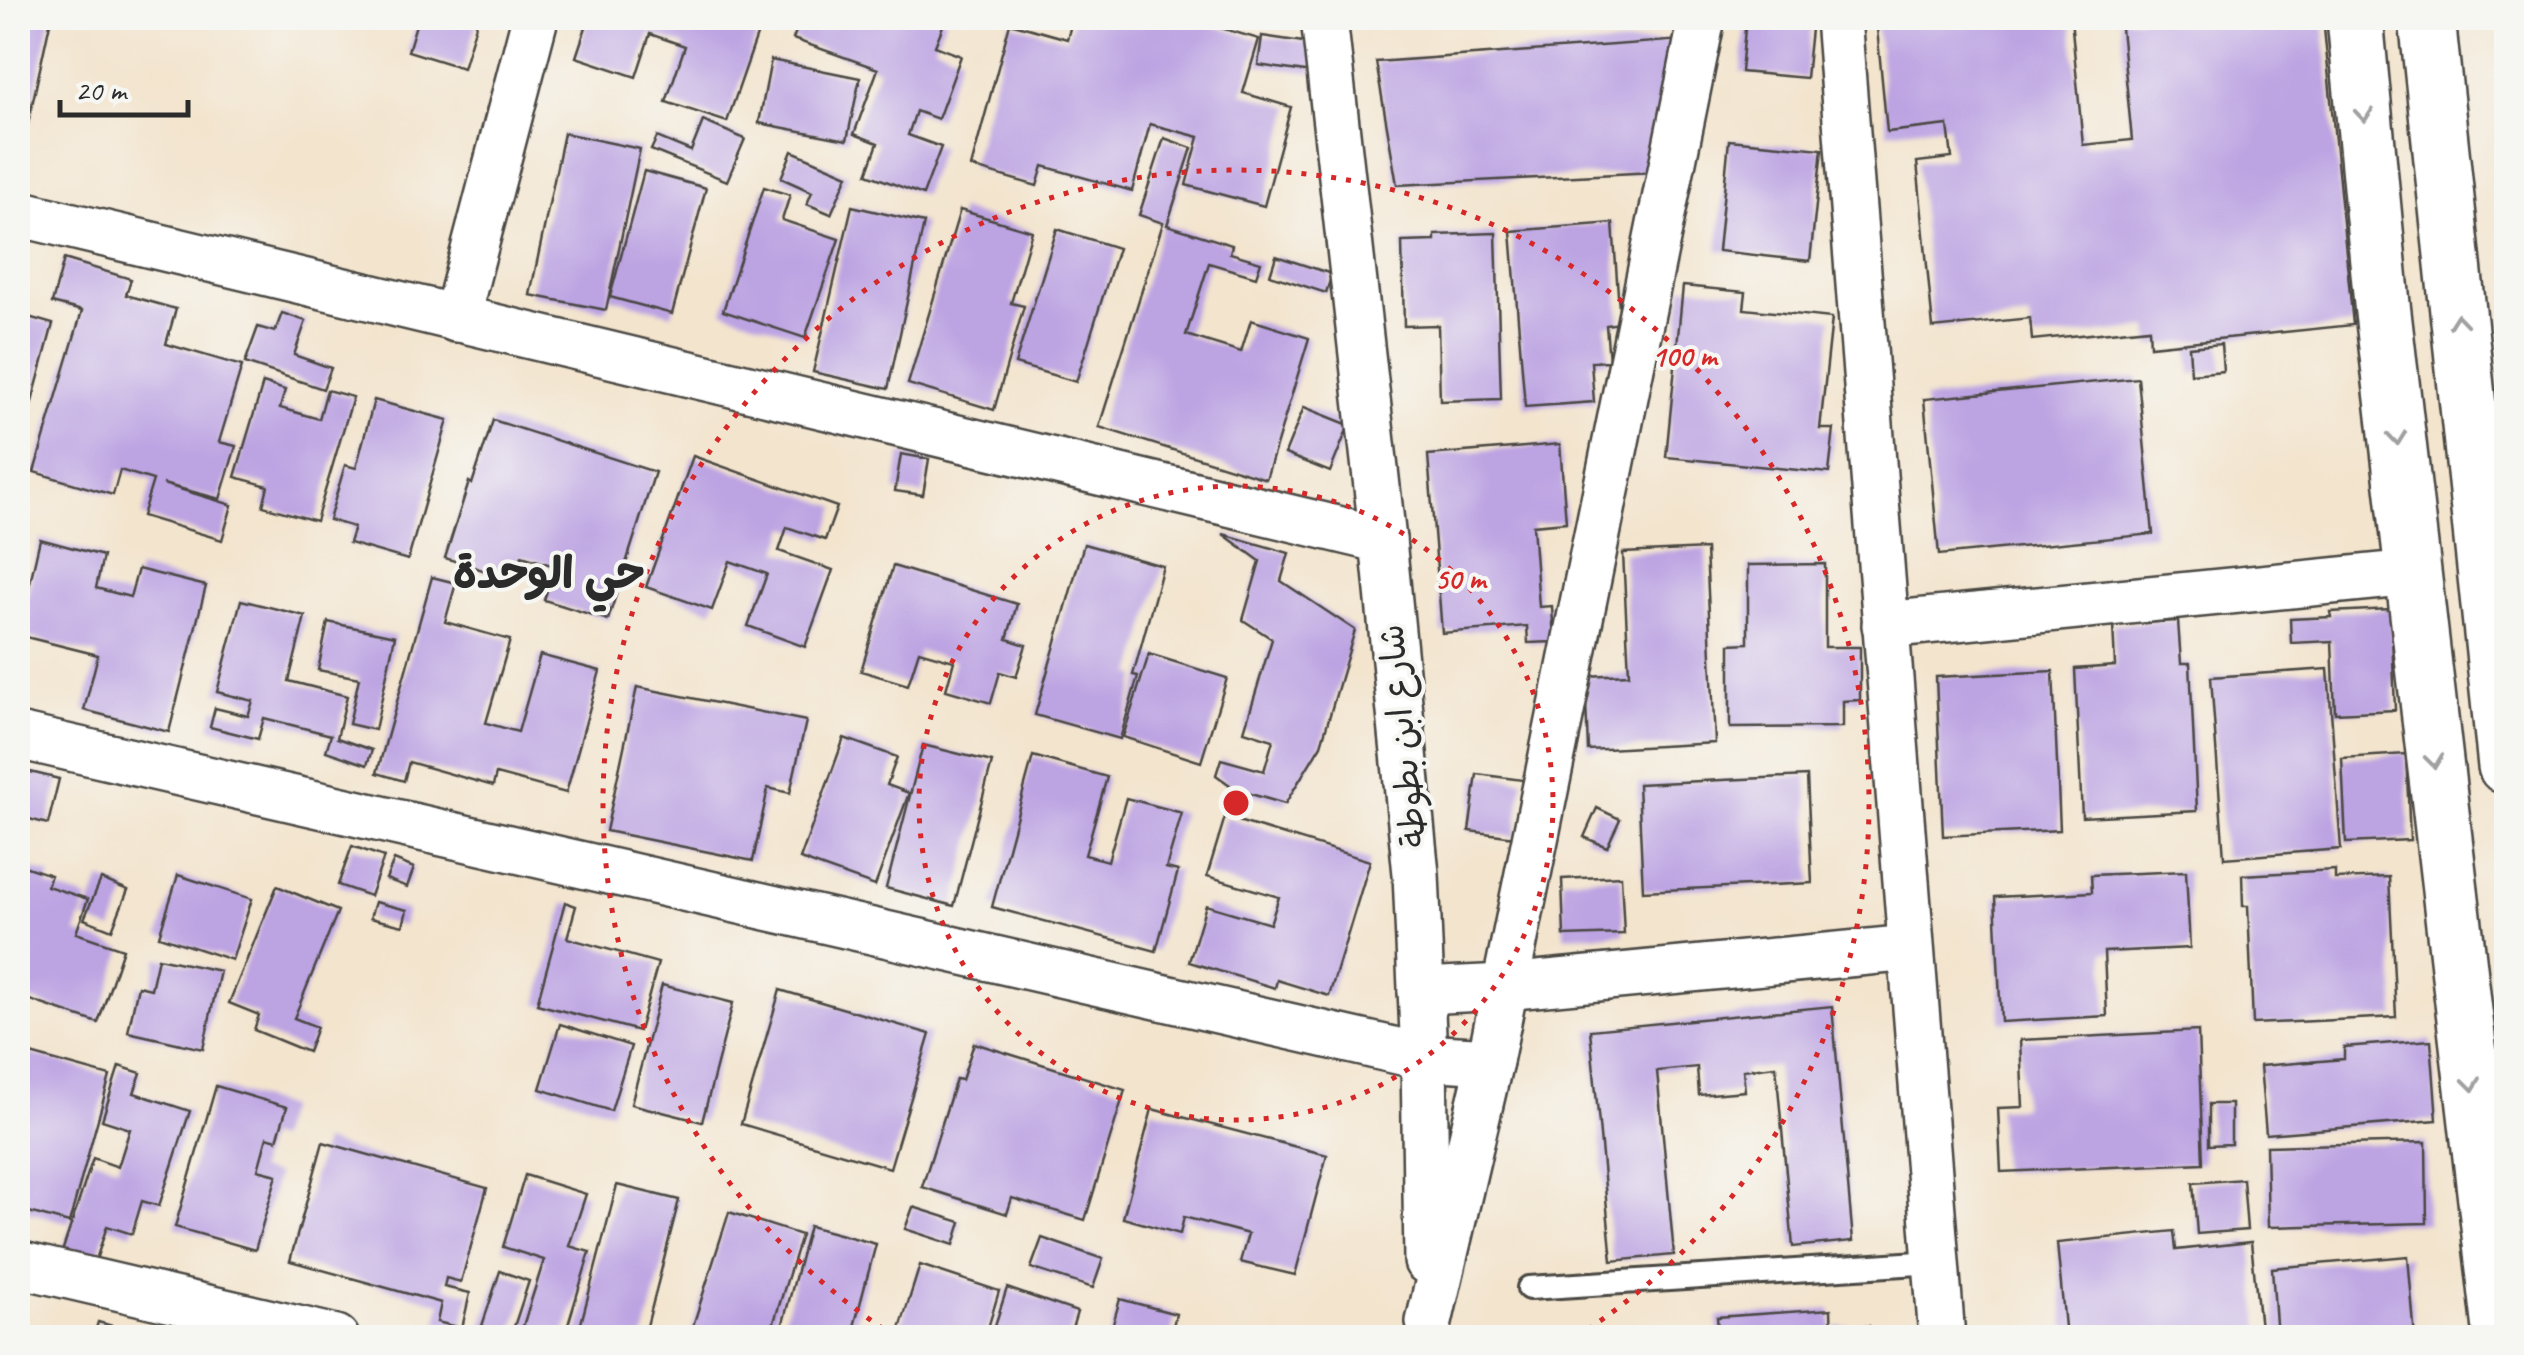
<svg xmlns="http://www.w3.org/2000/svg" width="2524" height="1355" font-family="Caveat,'Playpen Sans Arabic',sans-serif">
<rect width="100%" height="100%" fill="#f6f6f2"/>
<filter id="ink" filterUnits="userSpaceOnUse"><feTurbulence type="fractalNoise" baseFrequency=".01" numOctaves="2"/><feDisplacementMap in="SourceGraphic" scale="20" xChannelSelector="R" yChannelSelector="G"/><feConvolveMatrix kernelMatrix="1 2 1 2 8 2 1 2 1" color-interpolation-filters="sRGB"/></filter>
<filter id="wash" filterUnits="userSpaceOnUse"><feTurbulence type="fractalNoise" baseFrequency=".0048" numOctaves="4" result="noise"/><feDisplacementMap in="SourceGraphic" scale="40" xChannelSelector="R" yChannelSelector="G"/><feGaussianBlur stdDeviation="2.25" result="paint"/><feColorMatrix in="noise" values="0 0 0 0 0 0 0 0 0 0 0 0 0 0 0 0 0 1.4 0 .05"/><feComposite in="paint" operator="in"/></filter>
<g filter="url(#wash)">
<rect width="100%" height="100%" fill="#f3e4cd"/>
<g id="blocks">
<g fill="#bca3e2">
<path d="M18 18H51L19 165H18Z"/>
<path d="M418 18H478L463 68 408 51Z"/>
<path d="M572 18H763L727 122 666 102 685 46 650 34 636 77 576 57 586 27 571 22Z"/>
<path d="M801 18H946L935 46 961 56 938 119 916 111 908 135 941 147 923 195 867 174 878 143 854 134 878 69 793 39Z"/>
<path d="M1073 18H1194L1193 20 1259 39 1243 93 1291 107 1264 206 1186 185 1199 137 1150 124 1132 191 1043 166 1037 186 971 167 1010 23 1067 39Z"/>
<path d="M1746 18 1812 19 1806 78 1741 72Z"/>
<path d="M1876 18H2071L2083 145 2132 140 2120 18H2323L2353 325 2150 346 2149 328 2032 340 2030 318 1933 328 1917 162 1952 158 1948 125 1887 132Z"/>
<path d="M1262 36 1317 44 1312 73 1258 65Z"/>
<path d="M1682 40 1654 172 1397 185 1376 62Z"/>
<path d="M771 60 860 78 847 140 759 123Z"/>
<path d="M703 121 745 139 727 181 651 150 657 137 691 151Z"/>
<path d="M564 133 640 149 606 310 530 295Z"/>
<path d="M1164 138 1192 148 1167 225 1232 245 1230 253 1261 262 1256 277 1209 263 1186 335 1241 352 1251 320 1309 338 1266 479 1099 427 1163 223 1139 215Z"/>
<path d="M1729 140 1822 149 1810 261 1718 251Z"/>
<path d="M792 151 848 175 831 214 807 204 812 192 781 178Z"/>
<path d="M644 171 706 188 672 314 610 297Z"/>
<path d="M764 187 790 195 782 220 839 239 805 338 723 311Z"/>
<path d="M852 206 924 223 888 389 813 372Z"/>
<path d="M960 210 1032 231 1011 303 1024 306 994 410 908 384Z"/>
<path d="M1613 223 1620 323 1606 325 1609 361 1591 362 1594 402 1525 407 1511 231Z"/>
<path d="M1057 229 1118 248 1076 382 1015 364Z"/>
<path d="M1496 233 1501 399 1440 401 1438 325 1404 326 1402 242 1435 241V235Z"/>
<path d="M1276 256 1332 274 1326 293 1270 275Z"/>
<path d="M64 259 131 279 126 295 176 309 166 344 242 366 219 442 236 446 220 499 163 484 232 505 222 540 142 516 153 480 120 470 113 495 34 472 82 311 52 303Z"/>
<path d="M1683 286 1746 292 1744 309 1832 318 1820 429H1834L1829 473 1666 457Z"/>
<path d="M282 313 306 321 294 355 331 368 323 389 245 363 258 327 275 332Z"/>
<path d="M18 314 53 324 19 450H18Z"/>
<path d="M2221 344 2223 371 2191 374 2189 347Z"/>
<path d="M2138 378 2153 534 1939 555 1924 399Z"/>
<path d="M263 383 285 390 280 408 319 419 327 390 353 397 316 521 263 506 268 486 235 477Z"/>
<path d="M374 400 448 420 408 560 349 543 354 527 329 520 345 465 356 468Z"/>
<path d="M1304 407 1349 425 1330 472 1285 454Z"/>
<path d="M493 420 655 472 608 620 544 600 555 566 522 556 514 580 445 558 469 482 472 484Z"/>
<path d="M1560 444 1566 522 1533 525 1539 607 1552 606 1554 642 1528 643 1527 626 1442 633 1428 455Z"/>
<path d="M901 454 929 459 923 495 895 491Z"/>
<path d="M693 456 837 507 825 540 787 527 779 551 833 570 805 647 748 626 767 574 730 561 712 610 646 587Z"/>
<path d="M1223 534 1289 553 1281 581 1355 630 1321 745 1285 804 1237 790 1216 775 1221 759 1264 771 1273 740 1244 731 1272 639 1243 620 1260 561Z"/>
<path d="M40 539 103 556 96 588 130 597 138 569 206 586 169 732 84 710 98 655 18 635Z"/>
<path d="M1084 544 1163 566 1133 675 1138 676 1120 739 1035 715Z"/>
<path d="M1706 549 1715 743 1588 750 1585 676 1629 674 1623 553Z"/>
<path d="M1825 564V647H1860V700L1843 701V727L1730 728V644L1748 643V565Z"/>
<path d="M893 566 1017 604 1007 639 1026 645 1016 677 1000 672 991 703 946 690 954 661 919 651 908 685 861 671Z"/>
<path d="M432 577 456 583 445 622 510 640 486 723 518 732 540 655 600 671 566 793 496 774 493 786 409 762 404 781 377 773Z"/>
<path d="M241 600 305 616 289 681 347 696 337 738 372 750 367 765 326 751 331 735 264 718 258 739 210 727 215 708 248 716 253 701 217 692Z"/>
<path d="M2391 609 2395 710 2335 713 2332 641 2291 643 2290 619 2331 617 2330 612Z"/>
<path d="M2178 621 2181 663H2190L2197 811 2082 817 2075 669 2115 666 2113 624Z"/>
<path d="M328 622 395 636 375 730 349 724 359 678 318 670Z"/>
<path d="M1149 654 1227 678 1201 762 1123 737Z"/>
<path d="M2328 669 2341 849 2224 858 2211 677Z"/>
<path d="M2053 671 2060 830 1943 836 1936 677Z"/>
<path d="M637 687 806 721 790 793 768 788 753 861 606 831Z"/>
<path d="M844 738 897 757 887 785 909 793 875 886 800 859Z"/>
<path d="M923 745 992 762 954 906 886 888Z"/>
<path d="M2406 754 2410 840 2346 843 2342 758Z"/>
<path d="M1033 756 1107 777 1085 855 1108 861 1126 798 1182 813 1166 868 1178 871 1156 951 992 907Z"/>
<path d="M18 769 59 779 48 824 18 816Z"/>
<path d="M1477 774 1523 780 1515 837 1469 831Z"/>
<path d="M1807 776 1812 883 1643 891 1638 784Z"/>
<path d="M1597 808 1620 819 1607 847 1584 837Z"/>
<path d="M1225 817 1370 861 1329 996 1277 980 1275 988 1189 962 1206 905 1270 924 1279 897 1207 876Z"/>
<path d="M352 846 384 857 370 896 338 885Z"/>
<path d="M394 860 414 868 407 887 386 879Z"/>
<path d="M18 864 51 875 47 886 88 899 76 933 123 949 98 1023 18 996Z"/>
<path d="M2335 870V879L2389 877 2396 1017 2253 1024 2248 906H2243L2242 875Z"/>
<path d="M2186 871 2190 948 2104 952 2107 1016 2001 1022 1995 897 2092 892 2091 875Z"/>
<path d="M178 875 252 899 232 960 159 936Z"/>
<path d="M1621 876 1624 934 1564 936 1562 879Z"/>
<path d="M101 879 128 890 112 930 84 919Z"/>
<path d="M277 886 338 911 294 1018 317 1027 308 1052 254 1030 259 1015 229 1003Z"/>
<path d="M375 902 407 910 403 926 370 918Z"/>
<path d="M565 902 576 906 567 938 658 963 639 1031 537 1004Z"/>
<path d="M158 958 220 971 203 1049 128 1032 138 986 151 989Z"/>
<path d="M662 985 733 1003 702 1122 631 1104Z"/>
<path d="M780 990 930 1034 890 1168 741 1124Z"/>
<path d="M1832 1006 1853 1241 1793 1247 1776 1066 1743 1070 1745 1091 1699 1095 1697 1067 1657 1071 1674 1255 1612 1261 1590 1030Z"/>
<path d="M560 1024 631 1046 611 1111 540 1089Z"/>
<path d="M2198 1031 2203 1163 2001 1172 1998 1108 2023 1107 2020 1040Z"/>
<path d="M2431 1040 2437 1120 2266 1134 2260 1066 2344 1059V1047Z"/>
<path d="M974 1043 1125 1090 1085 1220 1012 1198 1007 1214 922 1187 956 1079 962 1080Z"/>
<path d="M20 1051 110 1076 69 1223 18 1209V1059Z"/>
<path d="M119 1066 141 1073 134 1093 190 1111 159 1206 142 1201 132 1234 107 1226 95 1263 62 1252 93 1158 118 1167 130 1129 102 1120Z"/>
<path d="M216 1086 287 1107 277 1140 267 1137 258 1170 277 1175 255 1250 175 1227Z"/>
<path d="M2209 1104H2231V1144L2209 1145Z"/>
<path d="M1152 1109 1327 1155 1295 1275 1240 1262 1248 1234 1184 1217 1180 1234 1123 1218Z"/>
<path d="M323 1142 487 1188 461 1282 446 1278 444 1287 470 1293 462 1328 437 1322 441 1303 290 1261Z"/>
<path d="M2426 1142 2427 1223 2268 1227 2266 1146Z"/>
<path d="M525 1175 586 1194 569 1246 590 1252 564 1338 523 1326 544 1260 503 1247Z"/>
<path d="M2243 1179 2247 1230 2197 1234 2193 1183Z"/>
<path d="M617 1185 679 1200 644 1338H588L578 1335Z"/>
<path d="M913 1207 961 1222 954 1245 905 1229Z"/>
<path d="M729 1212 801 1235 769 1338H719L692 1329Z"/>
<path d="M809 1226 876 1244 851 1338H779Z"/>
<path d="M2174 1231 2176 1250 2251 1242 2261 1338H2066L2057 1243Z"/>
<path d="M1042 1238 1103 1259 1093 1288 1031 1268Z"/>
<path d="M2408 1256 2415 1338H2277L2272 1268Z"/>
<path d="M920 1265 999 1291 985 1338H897Z"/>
<path d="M500 1271 529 1281 511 1336 482 1326Z"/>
<path d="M1007 1288 1077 1312 1069 1338H991Z"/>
<path d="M1120 1299 1176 1314 1170 1338H1109Z"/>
<path d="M1831 1309 1832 1338H1719L1717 1317Z"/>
<path d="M98 1322 124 1329 121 1338H93Z"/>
<rect x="1836" y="1326" width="33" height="12"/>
</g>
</g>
</g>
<g filter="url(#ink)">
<use href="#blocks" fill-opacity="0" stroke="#494743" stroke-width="2.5"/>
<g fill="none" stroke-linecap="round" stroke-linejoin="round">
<defs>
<path id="lane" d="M1529 1288 1935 1262"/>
<g id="street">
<path d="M1324 18 1383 540 1416 874 1424 1057 1427 1261"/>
<path d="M1838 18 1942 1338"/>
<path d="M18 213 1383 540"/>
<path d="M456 319 535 18"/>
<path d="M1885 625 2412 573"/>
<path d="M18 736 1424 1057 1490 1061"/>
<path d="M1421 991 1505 987 1910 948"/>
<path d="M18 1264 336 1338"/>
<path d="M1429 1322 1490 1061 1702 18"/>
</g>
<g id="primary">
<path d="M2355 18 2382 304 2502 1338"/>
<path d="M2427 18 2506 766"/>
</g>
</defs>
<use href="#lane" stroke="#494743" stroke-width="28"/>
<use href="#street" stroke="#494743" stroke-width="50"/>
<use href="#primary" stroke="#494743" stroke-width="60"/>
<use href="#lane" stroke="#fff" stroke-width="22"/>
<use href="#street" stroke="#fff" stroke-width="45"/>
<use href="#primary" stroke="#fff" stroke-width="55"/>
</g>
<defs><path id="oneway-chevron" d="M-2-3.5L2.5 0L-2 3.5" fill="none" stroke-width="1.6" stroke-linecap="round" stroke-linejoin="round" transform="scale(2.5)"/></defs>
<g stroke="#a0a0a0">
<use href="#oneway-chevron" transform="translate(2364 115) rotate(85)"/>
<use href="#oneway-chevron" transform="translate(2458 321) rotate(-96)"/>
<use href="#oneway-chevron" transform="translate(2397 438) rotate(84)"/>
<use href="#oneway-chevron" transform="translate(2434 761) rotate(83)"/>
<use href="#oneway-chevron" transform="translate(2472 1084) rotate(83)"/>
</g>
</g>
<g fill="none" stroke="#d62828" stroke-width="5" stroke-dasharray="5 10">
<circle cx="1236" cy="803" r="317"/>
<path d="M896 1337A633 633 0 1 1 1576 1337"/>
</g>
<g text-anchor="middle" stroke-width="8" stroke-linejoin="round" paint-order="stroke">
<g font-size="35" fill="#2b2b2b" stroke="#f6f6f2">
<text transform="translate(1402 736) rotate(-96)" y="12">شارع ابن بطوطة</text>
</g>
<g font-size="45" font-weight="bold" fill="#2b2b2b" stroke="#f6f6f2">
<text x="549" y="588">حي الوحدة</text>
</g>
</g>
<circle cx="1236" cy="803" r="15" fill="#d62828" stroke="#f6f6f2" stroke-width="5"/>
<g font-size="30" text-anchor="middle" font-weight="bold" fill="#d62828" stroke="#f6f6f2" stroke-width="8" stroke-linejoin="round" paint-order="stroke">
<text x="1684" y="366">100 m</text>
<text x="1460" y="589">50 m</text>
</g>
<rect width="2524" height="1355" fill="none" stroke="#f6f6f2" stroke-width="60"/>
<path d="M60 100v15h128v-15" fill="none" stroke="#2b2b2b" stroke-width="5"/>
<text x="75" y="100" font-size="30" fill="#2b2b2b" stroke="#f6f6f2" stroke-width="8" paint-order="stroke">20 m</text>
</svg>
